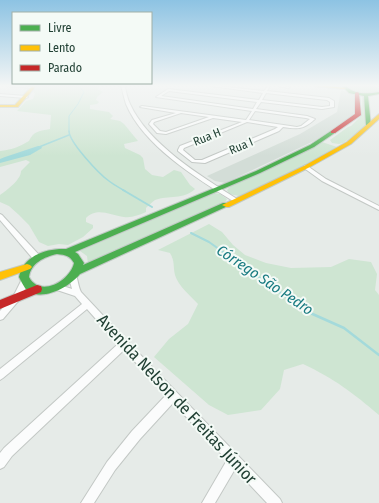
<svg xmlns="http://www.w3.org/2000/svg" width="379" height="503" font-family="'Fira Sans Condensed',sans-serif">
<rect width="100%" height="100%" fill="#e6ebe8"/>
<path fill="#d3ddd7" d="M341 90 355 95 354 113 349 119 314 141 225 183 215 181 207 176 300 134 337 112Z"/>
<g fill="#cee5d2">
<path d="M38 86H100L97 89 103 92 97 97 96 100 99 102 97 104 90 105V109L109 112 113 116 110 119 120 121 124 124 138 141 124 144 125 148 140 155 143 158 145 169 152 175 163 177 174 170 181 172 190 185 195 189C183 200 169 195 155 200 152 202 149 205 146 208V212C139 215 132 218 124 217 110 215 97 207 86 218V222L93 225V228L83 237 68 245 59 244 48 246 39 242 29 225 19 215 9 206 0 202V195C7 190 21 180 21 171L30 162 26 160 0 167V151C11 150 19 147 29 141 33 131 40 131 50 129L51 115 17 111 26 101 33 99 35 94 33 91Z"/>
<path d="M346 86H374L379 88V92C370 95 351 94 346 86Z"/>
<path d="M362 96H364L366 116 365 127 343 143 339 144 332 143 330 140 348 127 351 126 362 115Z"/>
<path d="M322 142 337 147 306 165 239 196 229 194 227 190 231 186Z"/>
<path d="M214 193 220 194 227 199 225 203 88 264 87 256 80 251Z"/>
<path d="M209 224 222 232 233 245 245 255 266 263 291 268 331 267 349 259 371 262 377 274 375 290 379 295V415C353 393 335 379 303 364L284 370 280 389 261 410 228 415 209 405 154 357 169 339 188 324 198 304C191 296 178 286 175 275 173 267 175 261 170 253L158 250Z"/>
</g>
<path fill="#a4dadb" d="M38 146H41L42 148 30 155 0 163V159L5 157Z"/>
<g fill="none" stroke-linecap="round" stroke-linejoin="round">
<path stroke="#a4dadb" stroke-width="1" d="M69 132V116L78 104 84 92 79 86"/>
<g stroke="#a4dadb" stroke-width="1.5">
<path d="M69 131C69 142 99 174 109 181 114 185 120 188 125 191"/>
<path d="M39 147 69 135"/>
</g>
<g stroke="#a4dadb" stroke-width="2">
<path d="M123 190 152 207"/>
<path d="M191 233 209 242 247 269"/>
</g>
<path stroke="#a4dadb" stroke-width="2.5" d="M245 268 308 312 344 328 379 355"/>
<defs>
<g id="street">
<path d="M6 86H21L35 87 33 88Z"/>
<path d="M121 86H125C126 92 127 98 130 104 148 144 201 176 237 199V201H233C196 178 143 145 126 104 124 98 123 92 121 86Z"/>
<path d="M211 86H217L264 91 268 86H270L267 91 329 98 334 101V107L322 109 261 102 256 109 307 116 315 119C303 130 298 129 283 127L279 131 205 163 192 162 178 151V150L180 146 242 122 213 118 166 134 157 133 149 124 152 120 176 113 140 107 142 106 246 120 252 111 156 97 168 89 259 100 263 93ZM169 91 257 102 253 109 161 96ZM266 93 327 100 330 102V106L322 107 262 100ZM255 111 306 118 310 119 301 126 297 127 249 120ZM181 113 209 117 166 132 160 131 153 124 154 122ZM247 122 278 127 275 129 202 160H195L183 150 184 148Z"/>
<path d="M278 86H284L290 87 288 88Z"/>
<path d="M0 94 26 96 28 97 26 98 0 96Z"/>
<path d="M306 165 326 179 379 206V210L322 181 304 168V166Z"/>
<path d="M0 214 2 215 40 256 41 258 40 260H34L0 220Z"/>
<path d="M73 274 76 275C78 280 78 286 81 292L127 341 280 499 282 503H267L235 469 215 503H202L227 460 173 403 140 439 115 470 94 503H81L107 462 132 431 166 395 124 350 12 456 4 467 0 469V453L4 448 118 344 87 309 3 378 0 380V369L82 304 75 296 54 289 53 287 54 285 57 284 72 289 69 277 70 275Z"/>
<path d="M25 278 28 279 29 281 20 299 3 319 0 320V311L14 295 22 279Z"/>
</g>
<g id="fast">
<path d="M342 86H346C355 95 367 94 379 92V94L368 96 371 126 366 125 364 96 349 93Z"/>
<path d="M331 131 336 132 314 147 260 173 75 252 78 254 84 263 83 265 223 203H226L230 205 80 274C70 287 39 304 25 288 23 285 21 281 19 277 23 256 46 248 66 249L256 171 310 145ZM57 254C66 255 70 256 74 263 70 281 40 298 29 277 31 263 44 257 57 254Z"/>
</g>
<g id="slow">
<path d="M32 86H36L18 107H0V105H15Z"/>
<path d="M314 86H327L346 88 344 89Z"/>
<path d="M379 114V119L351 144 308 168 229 207H226L222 205 304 166 347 142Z"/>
<path d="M27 264 30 265 32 267 30 269 0 280V272Z"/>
</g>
<g id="jam">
<path d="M357 92 359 93 361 115 335 133H331V131L355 114V93Z"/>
<path d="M37 285 41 286 42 289 41 292 0 309V300Z"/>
</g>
</defs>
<use href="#street" stroke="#c3c8c5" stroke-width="2"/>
<use href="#fast" stroke="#c1c9c5" stroke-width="2"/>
<use href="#slow" stroke="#c1c9c5" stroke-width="2"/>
<use href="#jam" stroke="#c1c9c5" stroke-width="2"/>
<use href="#street" fill="#fbfcfc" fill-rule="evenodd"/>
<use href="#fast" fill="#4caf50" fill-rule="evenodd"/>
<use href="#slow" fill="#ffc107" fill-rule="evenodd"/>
<use href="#jam" fill="#c62828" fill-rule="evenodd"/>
</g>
<linearGradient id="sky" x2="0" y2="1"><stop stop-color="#8dc3e3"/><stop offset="0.55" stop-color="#f4f6f5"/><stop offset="1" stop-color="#f4f6f5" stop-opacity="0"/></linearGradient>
<rect width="379" height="156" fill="url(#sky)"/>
<g text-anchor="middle" stroke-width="4" stroke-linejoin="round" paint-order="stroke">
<g font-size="12" fill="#214034" stroke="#f4faf6">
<text transform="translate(207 137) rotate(-22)" y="4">Rua H</text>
<text transform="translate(241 146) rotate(-23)" y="4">Rua I</text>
</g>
<g font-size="15" font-style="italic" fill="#177a80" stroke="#f4faf6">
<text transform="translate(265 280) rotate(34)" y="5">Córrego São Pedro</text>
</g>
<g font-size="17" fill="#214034" stroke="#f4faf6">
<text transform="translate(177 399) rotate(47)" y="6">Avenida Nelson de Freitas Júnior</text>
</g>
</g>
<rect x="12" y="12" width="140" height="72" fill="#f4faf6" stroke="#a0b0a8"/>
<rect x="20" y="25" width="20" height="6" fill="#4caf50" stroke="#a0b0a8"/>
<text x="48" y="32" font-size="12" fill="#214034">Livre</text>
<rect x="20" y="45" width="20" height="6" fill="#ffc107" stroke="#a0b0a8"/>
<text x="48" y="52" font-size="12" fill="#214034">Lento</text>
<rect x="20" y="65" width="20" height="6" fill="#c62828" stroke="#a0b0a8"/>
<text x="48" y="72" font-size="12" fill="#214034">Parado</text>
</svg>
